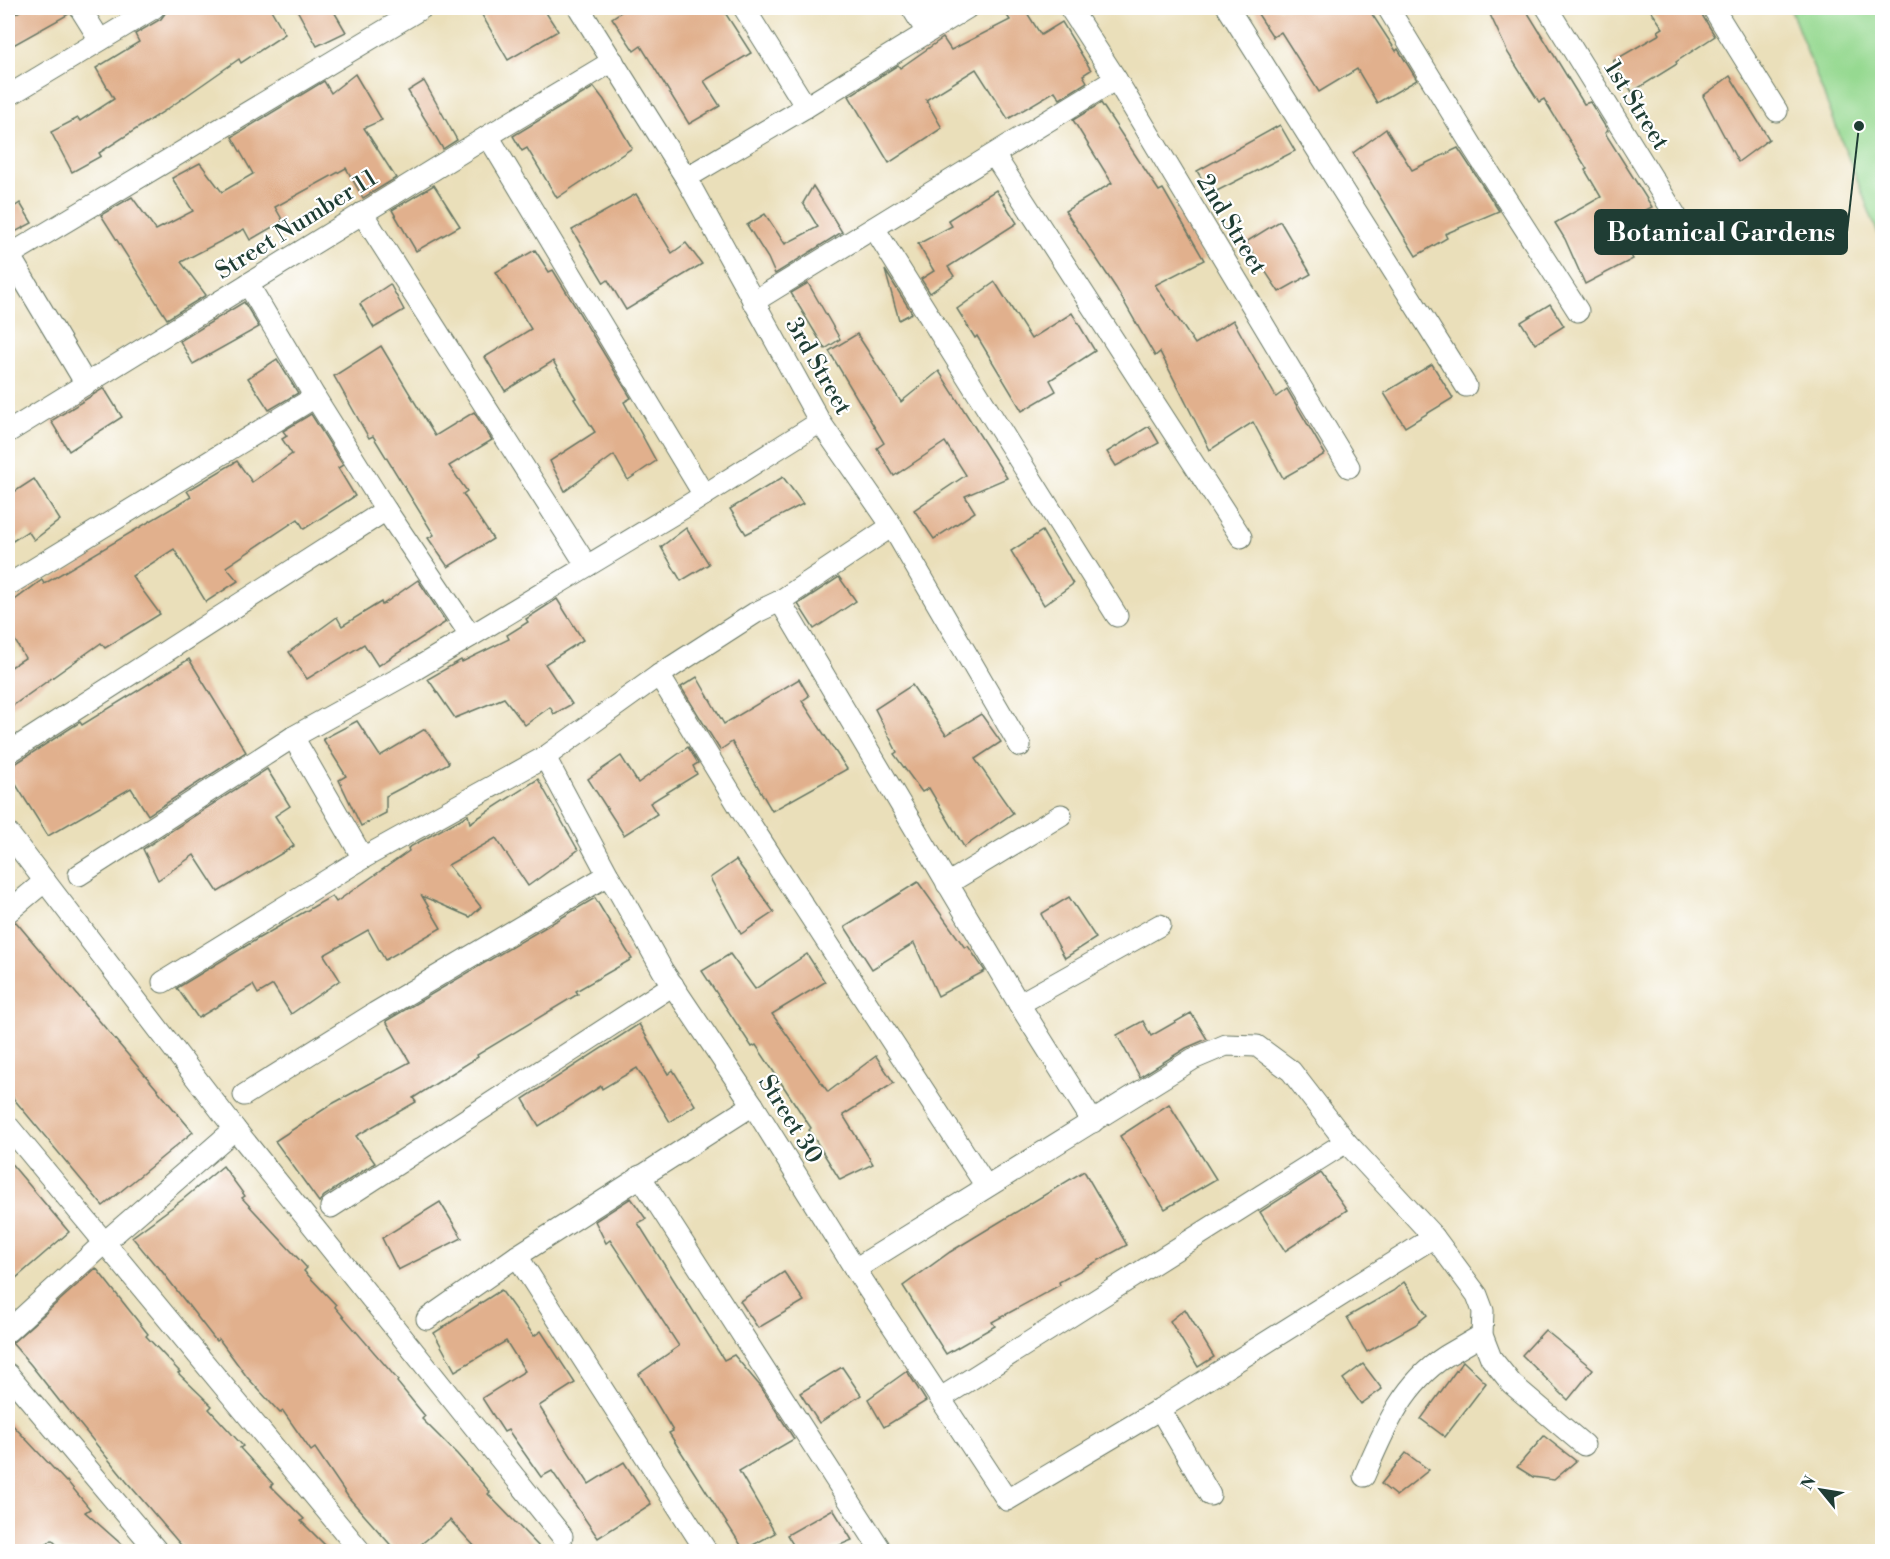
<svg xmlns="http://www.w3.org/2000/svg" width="1890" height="1559" font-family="'Libre Bodoni',serif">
<rect width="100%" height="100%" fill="#fff"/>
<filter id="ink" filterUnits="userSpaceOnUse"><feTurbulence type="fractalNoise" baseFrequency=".0167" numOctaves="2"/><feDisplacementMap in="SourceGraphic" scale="12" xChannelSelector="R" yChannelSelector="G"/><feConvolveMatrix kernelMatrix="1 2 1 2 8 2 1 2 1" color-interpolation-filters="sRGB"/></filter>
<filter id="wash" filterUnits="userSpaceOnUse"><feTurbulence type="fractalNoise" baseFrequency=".008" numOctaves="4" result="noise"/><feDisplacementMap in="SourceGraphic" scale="24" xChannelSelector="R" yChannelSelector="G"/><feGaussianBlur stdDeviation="1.35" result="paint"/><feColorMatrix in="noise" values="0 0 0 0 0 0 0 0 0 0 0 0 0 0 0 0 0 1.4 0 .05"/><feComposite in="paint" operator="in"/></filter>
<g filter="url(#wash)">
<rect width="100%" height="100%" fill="#eadfba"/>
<path fill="#96d991" stroke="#5a8b62" stroke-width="1.5" d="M1790 8H1882V244Z"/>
<g id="blocks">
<g fill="#e1b08d">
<path d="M25 8H67L69 14 8 48V18Z"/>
<path d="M173 8H270L285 34 241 63 239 59 166 110 99 153 101 156 72 172 51 132 78 118 80 121 114 99 96 68 139 42 135 34 161 19 166 12Z"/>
<path d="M296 8H332L346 32 317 46Z"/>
<path d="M478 8H543L558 31 508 60Z"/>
<path d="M627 8H722L751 53 704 81 720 106 689 124 641 46 634 51 612 18Z"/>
<path d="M1002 8H1024L1041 35 1062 22 1091 70 1083 75 1087 82 1060 99 1055 91 1008 119 976 69 926 100 942 128 889 163 849 96 898 65 900 68 943 38 951 50 1010 20Z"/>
<path d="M1254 8H1368L1396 51 1398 49 1417 80 1377 103 1357 69 1319 92 1281 32 1273 37Z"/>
<path d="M1487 8H1525L1584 104 1590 102 1608 131 1605 133 1652 207 1614 226 1633 259 1585 284 1565 239 1555 223 1601 197 1585 170 1587 169 1544 99 1539 102 1508 53Z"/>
<path d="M1649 8H1700L1702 15 1715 36 1676 62 1677 64 1632 92 1613 61 1660 34 1658 31 1663 28Z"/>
<path d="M355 74 382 120 364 128 396 178 363 198 346 168 275 207 283 221 250 240 244 229 181 262 206 295 167 319 101 215 132 197 156 230 193 211 172 178 200 163 222 192 253 174 232 137 324 81 331 93Z"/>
<path d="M1730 76 1769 139 1738 162 1703 96Z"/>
<path d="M424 81 457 140 443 149 408 91Z"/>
<path d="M594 87 604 100 632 148 557 198 527 148 522 151 513 136Z"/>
<path d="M1101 103 1159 191 1163 189 1204 260 1155 285 1195 344 1233 320 1276 397 1287 389 1325 454 1283 478 1253 422 1210 450 1160 352 1155 356 1116 288 1065 211 1112 183 1073 120Z"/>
<path d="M1280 125 1295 151 1211 194 1197 171Z"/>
<path d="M1386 129 1412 170 1458 148 1499 211 1445 234 1447 238 1416 256 1353 153Z"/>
<path d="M434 185 460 226 416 251 392 210Z"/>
<path d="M813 186 842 232 775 274 768 258 747 225 765 214 785 244 818 227 803 203Z"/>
<path d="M996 190 1017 223 948 267 954 276 930 293 921 279 934 271 918 244 952 226 948 220Z"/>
<path d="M636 194 672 253 686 243 702 264 626 310 608 280 604 283 572 230Z"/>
<path d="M20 203 32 223 13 233 8 223V211Z"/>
<path d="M1280 221 1311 274 1279 292 1246 242Z"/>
<path d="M535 250 549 272 553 270 631 398 624 402 656 461 628 480 614 455 565 491 550 461 595 432 574 399 576 398 553 361 505 391 485 357 531 329 496 272Z"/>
<path d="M885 270 912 313 899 320Z"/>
<path d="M995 282 1031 339 1072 313 1095 351 1050 380 1056 391 1022 411 977 336 975 338 957 309Z"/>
<path d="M808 283 840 339 825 349 791 293Z"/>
<path d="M390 284 404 310 374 328 360 304Z"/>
<path d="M244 302 259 327 193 364 180 341Z"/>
<path d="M1550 304 1564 326 1535 344 1521 322Z"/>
<path d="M857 334 901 402 939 371 1007 478 965 496 975 512 934 539 914 510 966 475 945 442 894 476 877 448 884 443 829 351Z"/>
<path d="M381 346 435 436 474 412 492 440 449 466 467 491 463 494 493 539 448 567 428 538 434 535 373 436 369 438 334 376Z"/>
<path d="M277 359 298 393 269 410 248 378Z"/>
<path d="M1432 364 1453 398 1405 427 1384 393Z"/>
<path d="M104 388 122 417 69 451 51 421Z"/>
<path d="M311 414 343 465 338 468 355 496 304 529 298 519 226 567 238 581 206 602 174 549 132 576 160 614 105 648 101 643 8 709V669L25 658 8 628V605L42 580 44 584 191 497 187 491 237 461 252 482 292 454 282 439 287 436 283 431Z"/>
<path d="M1149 426 1159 443 1116 466 1107 452Z"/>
<path d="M783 477 803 504 746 534 730 509Z"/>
<path d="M34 479 60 520 34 540 28 531 8 544V496Z"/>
<path d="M686 528 709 564 681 581 661 547Z"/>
<path d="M1042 531 1073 584 1044 605 1011 551Z"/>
<path d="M839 577 856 601 814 629 798 604Z"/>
<path d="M418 580 446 622 378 666 364 644 307 679 289 652 337 617 342 626 381 602 382 605Z"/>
<path d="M557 599 583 640 545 664 572 704 554 714 550 707 525 725 504 698 455 718 428 679 461 660 462 662 509 639 507 635 528 622 526 619Z"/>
<path d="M189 659 246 752 148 815 131 788 48 836 8 772V766L15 764 80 722 82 725Z"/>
<path d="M697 677 724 724 799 679 809 696 802 701 847 769 772 811 732 742 720 750 681 687Z"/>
<path d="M912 685 946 735 981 714 1001 742 975 759 1013 813 964 847 929 788 922 792 894 754 897 752 875 709Z"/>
<path d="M357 721 380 756 425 729 449 763 386 796V813L361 826 339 780 346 776 323 739Z"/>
<path d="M688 747 698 763 693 766 697 774 650 803 657 814 624 835 588 779 621 756 638 783Z"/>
<path d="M267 769 290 806 275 816 294 846 218 892 194 855 158 880 143 849Z"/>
<path d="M538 779 578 850 528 886 496 838 448 865 481 907 470 917 422 896 441 928 385 960 368 930 324 955 340 980 291 1014 273 985 258 994 253 985 198 1018 177 988 259 938 332 896 336 902 409 851 408 848 468 815 470 823Z"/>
<path d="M736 860 774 912 741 934 710 878Z"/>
<path d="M918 882 965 948 968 946 985 971 938 996 914 943 872 969 845 927Z"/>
<path d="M1069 897 1096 938 1065 958 1041 914Z"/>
<path d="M595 898 632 959 576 991 578 994 477 1055 478 1057 413 1098 416 1102 356 1136 375 1163 324 1196 319 1202 275 1141 332 1104 410 1062 386 1021Z"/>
<path d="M16 922 193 1132 103 1206 8 1092V924Z"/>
<path d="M730 954 755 989 807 954 825 982 772 1014 828 1092 876 1056 894 1083 843 1115 873 1164 840 1180 809 1130 811 1128 756 1045 752 1047 702 971Z"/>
<path d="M1191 1013 1207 1039 1186 1048 1140 1077 1117 1035 1143 1021 1151 1036Z"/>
<path d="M639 1024 668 1074 673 1070 695 1105 670 1122 637 1068 602 1089 601 1086 539 1126 523 1099Z"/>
<path d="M1169 1104 1216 1179 1165 1209 1120 1136Z"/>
<path d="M8 1160 69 1232 8 1285Z"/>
<path d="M223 1166 245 1196 242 1198 307 1268 304 1271 336 1305 335 1307 398 1380 397 1382 425 1416 422 1419 457 1454 490 1492 488 1494 543 1551H479L450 1520 413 1551H396L349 1498 315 1448 311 1451 283 1411 280 1413 247 1377 219 1339 216 1341 157 1265 156 1266 132 1237 182 1200Z"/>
<path d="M1084 1171 1127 1245 1059 1282 1060 1285 992 1322 995 1326 946 1354 903 1286 950 1252Z"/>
<path d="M1321 1173 1347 1210 1285 1251 1260 1212Z"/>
<path d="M631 1198 646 1219 638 1223 724 1360 734 1355 761 1387 794 1439 739 1471 775 1533 744 1550 669 1433 673 1431 639 1374 679 1346 610 1240 606 1243 595 1221Z"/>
<path d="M440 1202 462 1238 398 1270 382 1238Z"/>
<path d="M96 1268 148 1334 146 1336 180 1372 178 1373 212 1406 209 1409 243 1446 240 1448 273 1484 271 1486 304 1519 301 1521 331 1551H186L126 1481 62 1402 61 1403 31 1365 12 1343Z"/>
<path d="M784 1272 804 1301 758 1328 740 1301Z"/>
<path d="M1404 1282 1427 1315 1415 1325 1367 1352 1347 1317 1393 1291Z"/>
<path d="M501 1290 534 1336 541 1331 575 1383 539 1406 589 1484 624 1462 651 1504 598 1538 552 1471 541 1477 508 1430 504 1432 482 1398 525 1371 506 1341 455 1371 434 1333Z"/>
<path d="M1185 1309 1214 1357 1198 1367 1170 1321Z"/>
<path d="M1545 1330 1593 1369 1568 1400 1522 1355Z"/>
<path d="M1463 1361 1486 1383 1445 1437 1421 1419Z"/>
<path d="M1363 1364 1382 1389 1361 1404 1343 1379Z"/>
<path d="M842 1367 861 1395 819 1423 800 1393Z"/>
<path d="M907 1371 926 1401 884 1427 868 1399Z"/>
<path d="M8 1420 66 1482 67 1481 90 1509 85 1512 129 1551H63L52 1540 38 1551H8Z"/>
<path d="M1544 1436 1576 1461 1554 1480 1533 1477 1517 1467Z"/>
<path d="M1406 1453 1429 1470 1396 1496 1381 1484Z"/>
<path d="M833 1509 852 1540 826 1551H797L787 1535Z"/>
</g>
</g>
</g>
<g filter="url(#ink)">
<use href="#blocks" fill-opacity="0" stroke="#667663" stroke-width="1.5"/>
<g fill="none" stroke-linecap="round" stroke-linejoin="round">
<defs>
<g id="minor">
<path d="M80 8 100 40"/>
<path d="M579 8 686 178 820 422 892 526 1020 746"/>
<path d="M744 8 806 107"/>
<path d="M912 8 927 32"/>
<path d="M1070 8 1116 79 1349 467"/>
<path d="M1228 8 1466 386"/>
<path d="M1388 8 1474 149 1578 311"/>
<path d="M1547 8 1684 229"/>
<path d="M1713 8 1777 111"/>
<path d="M8 96 154 8"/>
<path d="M488 136 704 495"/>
<path d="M994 155 1241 537"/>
<path d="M686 178 806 107 967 8"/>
<path d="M362 213 587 566"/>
<path d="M874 228 1117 616"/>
<path d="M8 253 86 384"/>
<path d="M8 256 422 8"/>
<path d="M248 284 315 397 386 510 471 636"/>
<path d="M753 302 1116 79"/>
<path d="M8 432 488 136 613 61"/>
<path d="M8 585 315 397"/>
<path d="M780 601 892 526"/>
<path d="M659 675 743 813 986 1186"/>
<path d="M293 737 363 858 545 757 659 675 755 613 780 601 1019 1004 1093 1122"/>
<path d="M8 753 386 510"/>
<path d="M545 757 608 875 619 892 663 971 753 1105 855 1269 1007 1500 1160 1409 1434 1237"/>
<path d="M8 833 235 1129 562 1536"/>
<path d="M79 875 293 737 414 670 471 636 690 504 820 422"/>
<path d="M947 884 1061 815"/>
<path d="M8 912 45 881"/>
<path d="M163 982 363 858"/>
<path d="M1019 1004 1160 925"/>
<path d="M244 1095 375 1013 608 875"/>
<path d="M8 1126 361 1552"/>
<path d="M640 1176 879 1547"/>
<path d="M331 1207 673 985"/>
<path d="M517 1256 707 1552"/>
<path d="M855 1269 1193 1059 1226 1045 1257 1046 1291 1071 1346 1142 1434 1237 1477 1295 1483 1311 1482 1335 1491 1358 1512 1384 1584 1445"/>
<path d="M427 1319 517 1256 753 1105"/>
<path d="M8 1331 105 1242 235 1129"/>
<path d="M8 1374 158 1552"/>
<path d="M941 1398 1346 1142"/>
<path d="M1160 1409 1210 1495"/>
<path d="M1364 1476C1384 1430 1402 1384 1446 1356 1458 1349 1470 1342 1482 1335"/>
</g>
</defs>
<use href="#minor" stroke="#667663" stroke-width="23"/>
<use href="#minor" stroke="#fff" stroke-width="21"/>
</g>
</g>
<g text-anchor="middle" stroke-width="4.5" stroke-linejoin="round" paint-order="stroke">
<g font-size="24" fill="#1f3d34" stroke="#fff">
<text transform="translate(1637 105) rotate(58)" y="8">1st Street</text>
<text transform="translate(296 224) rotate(-32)" y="8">Street Number 11</text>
<text transform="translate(1232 224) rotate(59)" y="8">2nd Street</text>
<text transform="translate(819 366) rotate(60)" y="8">3rd Street</text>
<text transform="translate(791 1119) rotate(58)" y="8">Street 30</text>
</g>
</g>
<path fill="none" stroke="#1f3d34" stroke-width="2" d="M1859 126L1847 232"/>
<circle fill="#1f3d34" stroke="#fff" stroke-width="2" cx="1859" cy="126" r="6"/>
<rect fill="#1f3d34" stroke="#1f3d34" stroke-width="2" x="1595" y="210" width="252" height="44" rx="6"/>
<g font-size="26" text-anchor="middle" font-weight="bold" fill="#fff">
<text x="1721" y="241">Botanical Gardens</text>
</g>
<rect width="1890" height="1559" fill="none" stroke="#fff" stroke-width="30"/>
<g transform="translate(1821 1490) rotate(300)" stroke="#ffffff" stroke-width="4.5" paint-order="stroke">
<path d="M0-4.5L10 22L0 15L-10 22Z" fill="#1f3d34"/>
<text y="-9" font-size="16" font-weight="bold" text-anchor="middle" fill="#1f3d34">N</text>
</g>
</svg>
